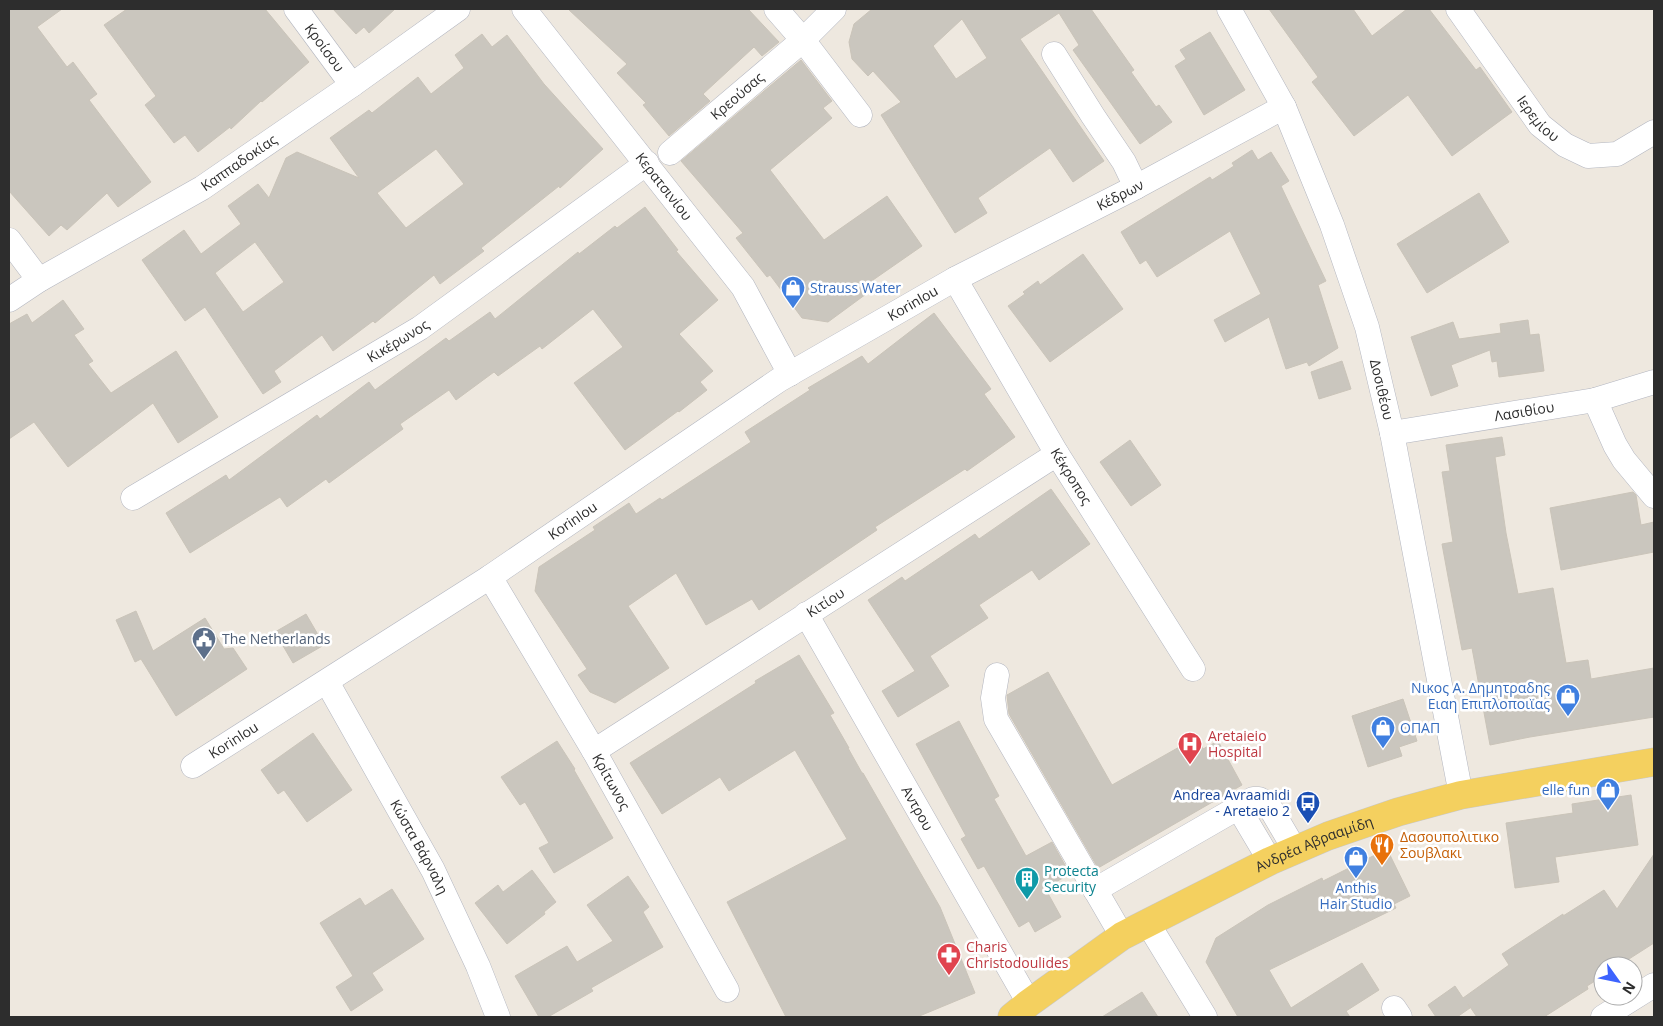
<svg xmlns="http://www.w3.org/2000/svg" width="1663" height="1026" font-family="'Open Sans',sans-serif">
<rect width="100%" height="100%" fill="#eee8df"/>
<g fill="#cac6be" stroke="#cac4b9" fill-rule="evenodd">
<path d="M9 9H62L37 27 67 67 73 62 97 94 89 100 151 182 118 207 107 193 67 230 61 225 49 236 9 191Z"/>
<path d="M127 9H265L309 62 262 102 261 101 231 129 230 127 198 152 185 135 174 143 145 105 156 96 104 25Z"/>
<path d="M333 9H395L369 33 364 27 356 34Z"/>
<path d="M568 9H748L779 42 762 56 754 47 703 94 710 101 669 136 643 105 646 103 617 73 627 64Z"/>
<path d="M872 9H1091L1134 70 1131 72 1156 107 1159 105 1172 122 1140 144 1073 50 1079 45 1059 13 1020 39 1104 161 1073 182 1050 148 978 198 987 213 955 233 881 115 901 102 873 71 868 76 852 59 849 42 854 24ZM962 19 987 58 956 79 933 46Z"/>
<path d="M1269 9H1353L1372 36 1407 9H1429L1476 70 1480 67 1512 112 1452 156 1408 95 1354 136 1312 82 1318 77Z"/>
<path d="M1210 32 1245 90 1204 115 1175 66 1186 59 1180 50Z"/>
<path d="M482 34 492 47 507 35 544 84 603 149 560 188 559 186 481 248 484 251 440 284 434 275 375 323 373 321 333 351 322 335 274 371 281 382 263 394 205 307 185 321 142 260 184 230 201 254 241 224 228 206 258 184 269 198 286 158 297 152 359 178 330 138 369 110 372 113 418 77 431 94 464 68 455 55ZM436 149 464 184 406 228 377 193ZM255 242 284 282 243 312 215 273Z"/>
<path d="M801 60 832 101 823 108 832 118 770 170 824 240 887 196 922 246 873 280 877 286 828 322 802 318 770 275 767 277 736 238 743 233 681 161Z"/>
<path d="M1252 150 1258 160 1271 152 1289 181 1281 186 1326 281 1318 285 1338 348 1309 366 1307 362 1286 369 1269 317 1225 342 1214 320 1261 294 1230 231 1157 277 1146 260 1140 264 1121 232 1210 177 1212 180 1234 166 1232 163Z"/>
<path d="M1479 193 1509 242 1427 293 1397 244Z"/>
<path d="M645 207 678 250 676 251 718 300 679 334 713 371 700 382 707 390 679 412 678 411 625 450 574 383 623 347 593 309 542 349 540 346 498 376 494 372 456 400 449 390 400 424 403 429 329 483 326 479 287 507 280 497 190 553 166 513 226 475 229 480 317 415 320 419 369 382 375 390 446 338 449 341 490 312 495 319 578 252 579 254 615 226 617 228Z"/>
<path d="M1083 254 1123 309 1050 362 1008 306 1025 294 1023 292 1038 281 1040 285Z"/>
<path d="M63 300 84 329 74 335 93 361 88 364 111 393 176 351 218 417 178 443 153 403 68 467 34 422 9 439V324L27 314 32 323Z"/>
<path d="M934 313 991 389 984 394 1015 437 967 471 965 469 875 527 877 530 759 610 752 599 706 625 676 573 628 606 669 668 615 703 590 692 578 675 587 669 535 591 539 567 595 530 593 527 629 503 636 514 660 498 662 500 751 442 745 432 810 390 808 388 862 356 868 364Z"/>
<path d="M1528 320 1530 335 1539 334 1544 371 1499 377 1497 361 1492 362 1490 350 1451 365 1458 386 1431 396 1411 337 1453 322 1459 339 1501 333 1500 324Z"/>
<path d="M1342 361 1351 389 1319 399 1311 372Z"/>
<path d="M1502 437 1505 455 1495 457 1506 533 1518 594 1553 588 1566 663 1588 660 1591 679 1654 668V717L1530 737 1490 745 1472 648 1462 650 1449 582 1442 544 1453 542 1442 472 1450 471 1446 445Z"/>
<path d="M1130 440 1161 485 1131 506 1100 462Z"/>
<path d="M1051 489 1090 544 1039 580 1032 570 979 605 988 618 930 656 949 686 898 717 882 691 915 671 868 600 902 577 905 581 975 534 979 539Z"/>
<path d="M1633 492 1636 495 1641 525 1654 522V552L1561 570 1550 508Z"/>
<path d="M136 611 153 651 205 618 224 649 233 648 247 669 176 716 141 659 135 662 116 620Z"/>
<path d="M306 614 324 645 293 663 275 632Z"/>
<path d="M799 655 834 713 830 715 849 748H848L862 773H863L940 907 975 993 917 1017H786L727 902 847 839 795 750 729 791 720 777 662 814 630 763 756 683 755 681Z"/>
<path d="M1048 672 1112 785 1197 737 1203 749 1218 741 1242 785 1098 868 1009 714 1007 695Z"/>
<path d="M1403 699 1417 741 1399 747 1402 756 1368 767 1352 716Z"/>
<path d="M959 721 999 796 994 799 1026 856 1052 842 1070 874 1045 888 1061 917 1035 932 1029 921 1019 927 984 866 978 869 961 839 966 836 916 744Z"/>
<path d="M313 733 352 790 307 822 284 790 278 794 261 770Z"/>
<path d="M557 741 575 769 574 770 613 838 554 873 539 848 549 843 525 802 520 805 501 777Z"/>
<path d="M1631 795 1638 845 1555 857 1559 882 1515 888 1506 823 1573 813 1572 804Z"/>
<path d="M1387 849 1410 896 1394 904 1396 908 1269 970 1291 1008 1362 963 1379 990 1346 1011 1350 1017H1238L1206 962 1216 938 1268 905 1322 878 1323 881Z"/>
<path d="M1654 854V943L1618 966H1603V976L1587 986 1588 989 1544 1017H1477L1468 1004 1470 1008 1457 1017H1436L1428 1005 1455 986 1463 998 1509 965 1502 954 1563 914V916L1604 890 1617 909Z"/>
<path d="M532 870 556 902 544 912 545 914 507 944 475 903 498 885 503 892Z"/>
<path d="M628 876 649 907 643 912 663 947 591 988 593 991 548 1017H539L515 976 567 946 577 962 613 941 587 905Z"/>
<path d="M392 889 424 939 372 973 383 990 351 1011 336 987 353 976 320 923 360 898 365 906Z"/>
<path d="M1142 992 1158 1017H1102Z"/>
</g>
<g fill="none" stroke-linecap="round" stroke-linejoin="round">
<defs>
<g id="minor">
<path id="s1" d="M296 9 352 85"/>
<path id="s2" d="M524 9 743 287 790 374"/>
<path d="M776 9 803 40 860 115"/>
<path id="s3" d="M1229 9 1284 107 1332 225 1367 327 1392 433 1461 795"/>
<path id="s4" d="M1458 9 1540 125 1565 145 1588 156 1617 154 1654 132"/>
<path d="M1054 54 1093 116 1124 162 1136 187"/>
<path id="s5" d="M670 153 803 40 834 9"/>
<path d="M9 240 39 280"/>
<path id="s6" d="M955 279 1057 454 1193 669"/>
<path id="s7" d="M9 300 39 280 202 188 352 85 458 9"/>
<path d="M1595 400 1615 445 1624 460 1654 496"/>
<path id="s8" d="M1392 433 1595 400 1654 382"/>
<path id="s9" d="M133 498 420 328 647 163"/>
<path id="s10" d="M490 577 594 751 727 990"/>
<path id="s11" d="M806 614 1029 1003"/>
<path d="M997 675 993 698 996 719 1122 936"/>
<path id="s12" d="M327 682 433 870 478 966 498 1017"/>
<path id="s13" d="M594 751 1057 454"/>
<path id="s14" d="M193 766 490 577 779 380 955 279 1136 187 1284 107"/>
<path d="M1238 807 1270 861"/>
<path d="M1095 890 1253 799H1259L1268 804 1295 850"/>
<path d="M1147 922 1205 1017"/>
<path d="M1394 1008 1400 1017"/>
<path d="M1603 1017 1654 985"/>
</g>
<g id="major">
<path id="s15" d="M1012 1017 1029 1003 1122 936 1270 861 1328 836 1398 812 1461 795 1654 762"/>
</g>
</defs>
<use href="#minor" stroke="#b3b6c0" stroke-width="25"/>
<use href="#major" stroke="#c8c8c8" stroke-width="29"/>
<use href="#minor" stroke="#fff" stroke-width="24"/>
<use href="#major" stroke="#f4d05f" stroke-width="28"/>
</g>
<defs>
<symbol id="shop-pin" viewBox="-11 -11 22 30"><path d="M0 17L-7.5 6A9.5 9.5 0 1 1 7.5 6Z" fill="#3f7fe0" stroke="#fff"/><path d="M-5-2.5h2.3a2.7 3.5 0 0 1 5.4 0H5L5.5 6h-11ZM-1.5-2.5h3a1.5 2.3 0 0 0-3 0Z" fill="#fff"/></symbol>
<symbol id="civic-pin" viewBox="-11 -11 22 30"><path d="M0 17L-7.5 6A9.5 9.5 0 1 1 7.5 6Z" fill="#5c6f8a" stroke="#fff"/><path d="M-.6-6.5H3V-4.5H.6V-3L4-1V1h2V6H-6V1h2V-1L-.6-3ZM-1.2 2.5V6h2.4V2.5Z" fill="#fff"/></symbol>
<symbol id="hospital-pin" viewBox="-11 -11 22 30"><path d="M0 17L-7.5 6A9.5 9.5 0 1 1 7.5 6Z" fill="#e0444e" stroke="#fff"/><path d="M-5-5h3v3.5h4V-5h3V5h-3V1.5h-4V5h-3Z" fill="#fff"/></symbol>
<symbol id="bus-pin" viewBox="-11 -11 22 30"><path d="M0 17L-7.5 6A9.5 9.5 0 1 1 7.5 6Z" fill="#1a4fb4" stroke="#fff"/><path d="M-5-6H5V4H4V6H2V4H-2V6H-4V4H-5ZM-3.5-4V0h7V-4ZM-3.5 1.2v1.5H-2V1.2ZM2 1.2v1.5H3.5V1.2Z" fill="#fff"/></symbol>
<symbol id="restaurant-pin" viewBox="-11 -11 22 30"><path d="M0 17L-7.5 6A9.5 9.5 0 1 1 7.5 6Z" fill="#e8710a" stroke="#fff"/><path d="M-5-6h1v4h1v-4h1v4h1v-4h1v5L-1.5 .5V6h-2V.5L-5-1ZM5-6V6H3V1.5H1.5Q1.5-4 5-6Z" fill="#fff"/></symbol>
<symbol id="building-pin" viewBox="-11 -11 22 30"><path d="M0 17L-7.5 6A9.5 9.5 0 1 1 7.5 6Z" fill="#0f9aa8" stroke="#fff"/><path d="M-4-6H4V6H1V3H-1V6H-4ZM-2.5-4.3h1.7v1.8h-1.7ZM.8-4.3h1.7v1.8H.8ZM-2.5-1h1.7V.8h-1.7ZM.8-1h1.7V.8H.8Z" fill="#fff"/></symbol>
<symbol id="pharmacy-pin" viewBox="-11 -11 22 30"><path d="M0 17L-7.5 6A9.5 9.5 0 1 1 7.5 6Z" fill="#e0444e" stroke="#fff"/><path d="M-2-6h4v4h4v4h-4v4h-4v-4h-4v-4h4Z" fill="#fff"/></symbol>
</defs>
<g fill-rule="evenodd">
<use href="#shop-pin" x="779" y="274" width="28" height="38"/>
<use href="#civic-pin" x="190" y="625" width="28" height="38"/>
<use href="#shop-pin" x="1554" y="682" width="28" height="38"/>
<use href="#shop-pin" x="1369" y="714" width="28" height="38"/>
<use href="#hospital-pin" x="1176" y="730" width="28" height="38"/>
<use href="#shop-pin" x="1594" y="776" width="28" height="38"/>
<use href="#bus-pin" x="1294" y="789" width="28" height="38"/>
<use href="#restaurant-pin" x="1368" y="831" width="28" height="38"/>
<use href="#shop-pin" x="1342" y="844" width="28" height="38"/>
<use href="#building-pin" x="1013" y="865" width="28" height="38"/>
<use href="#pharmacy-pin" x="935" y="941" width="28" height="38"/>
</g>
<g text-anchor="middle" stroke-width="5" stroke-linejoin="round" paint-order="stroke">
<g font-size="14" fill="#2d2d2d" stroke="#fff">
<text dy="5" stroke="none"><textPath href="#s1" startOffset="48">Κροίσου</textPath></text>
<text dy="5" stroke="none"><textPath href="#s5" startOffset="88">Κρεούσας</textPath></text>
<text dy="5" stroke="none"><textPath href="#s4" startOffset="136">Ιερεμίου</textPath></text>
<text dy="5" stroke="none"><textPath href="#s7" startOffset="268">Καππαδοκίας</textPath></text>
<text dy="5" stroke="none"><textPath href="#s2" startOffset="226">Κερατσινίου</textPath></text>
<text dy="5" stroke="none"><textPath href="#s14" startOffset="1090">Κέδρων</textPath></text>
<text dy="5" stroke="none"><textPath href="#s14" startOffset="856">Korinlou</textPath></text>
<text dy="5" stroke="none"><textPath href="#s9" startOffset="308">Κικέρωνος</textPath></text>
<text dy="5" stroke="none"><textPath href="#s3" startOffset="412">Δοσιθέου</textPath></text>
<text dy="5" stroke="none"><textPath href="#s8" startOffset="134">Λασιθίου</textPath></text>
<text dy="5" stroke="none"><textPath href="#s6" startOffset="229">Κέκροπος</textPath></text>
<text dy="5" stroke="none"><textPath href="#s14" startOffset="452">Korinlou</textPath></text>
<text dy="5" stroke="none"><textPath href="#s13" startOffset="275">Κιτίου</textPath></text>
<text dy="5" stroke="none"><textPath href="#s14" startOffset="48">Korinlou</textPath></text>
<text dy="5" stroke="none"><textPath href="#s10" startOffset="238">Κρίτωνος</textPath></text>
<text dy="5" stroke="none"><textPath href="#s11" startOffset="224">Αντρου</textPath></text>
<text dy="5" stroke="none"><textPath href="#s15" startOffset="350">Ανδρέα Αβρααμίδη</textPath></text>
<text dy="5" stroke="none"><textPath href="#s12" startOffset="189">Κώστα Βάρναλη</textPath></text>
</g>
<g font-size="14" fill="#366cbe" stroke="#fff" text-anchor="start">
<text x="810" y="293">Strauss Water</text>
<text x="1550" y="693" text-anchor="end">Νικος Α. Δημητραδης<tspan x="1550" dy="16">Ειαη Επιπλοποιϊας</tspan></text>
<text x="1400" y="733">ΟΠΑΠ</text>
<text x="1590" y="795" text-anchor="end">elle fun</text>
<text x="1356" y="893" text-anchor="middle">Anthis<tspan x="1356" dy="16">Hair Studio</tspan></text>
</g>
<g font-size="14" fill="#4e5e75" stroke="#fff" text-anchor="start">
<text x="222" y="644">The Netherlands</text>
</g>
<g font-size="14" fill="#be3a42" stroke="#fff" text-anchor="start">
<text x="1208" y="741">Aretaieio<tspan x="1208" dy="16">Hospital</tspan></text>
<text x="966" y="952">Charis<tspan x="966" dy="16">Christodoulides</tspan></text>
</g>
<g font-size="14" fill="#164399" stroke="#fff" text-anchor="end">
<text x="1290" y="800">Andrea Avraamidi<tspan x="1290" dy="16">- Aretaeio 2</tspan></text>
</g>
<g font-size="14" fill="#c56008" stroke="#fff" text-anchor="start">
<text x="1400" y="842">Δασουπολιτικο<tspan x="1400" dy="16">Σουβλακι</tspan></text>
</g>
<g font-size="14" fill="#0d838f" stroke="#fff" text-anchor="start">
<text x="1044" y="876">Protecta<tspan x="1044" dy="16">Security</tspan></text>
</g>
</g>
<rect width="1663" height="1026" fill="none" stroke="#2d2d2d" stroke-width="20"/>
<g transform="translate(1618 981) rotate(123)"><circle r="24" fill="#ffffff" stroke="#ababab"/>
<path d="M0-4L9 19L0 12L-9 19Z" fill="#3d63fe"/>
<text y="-8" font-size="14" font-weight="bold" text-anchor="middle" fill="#2d2d2d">N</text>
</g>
</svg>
